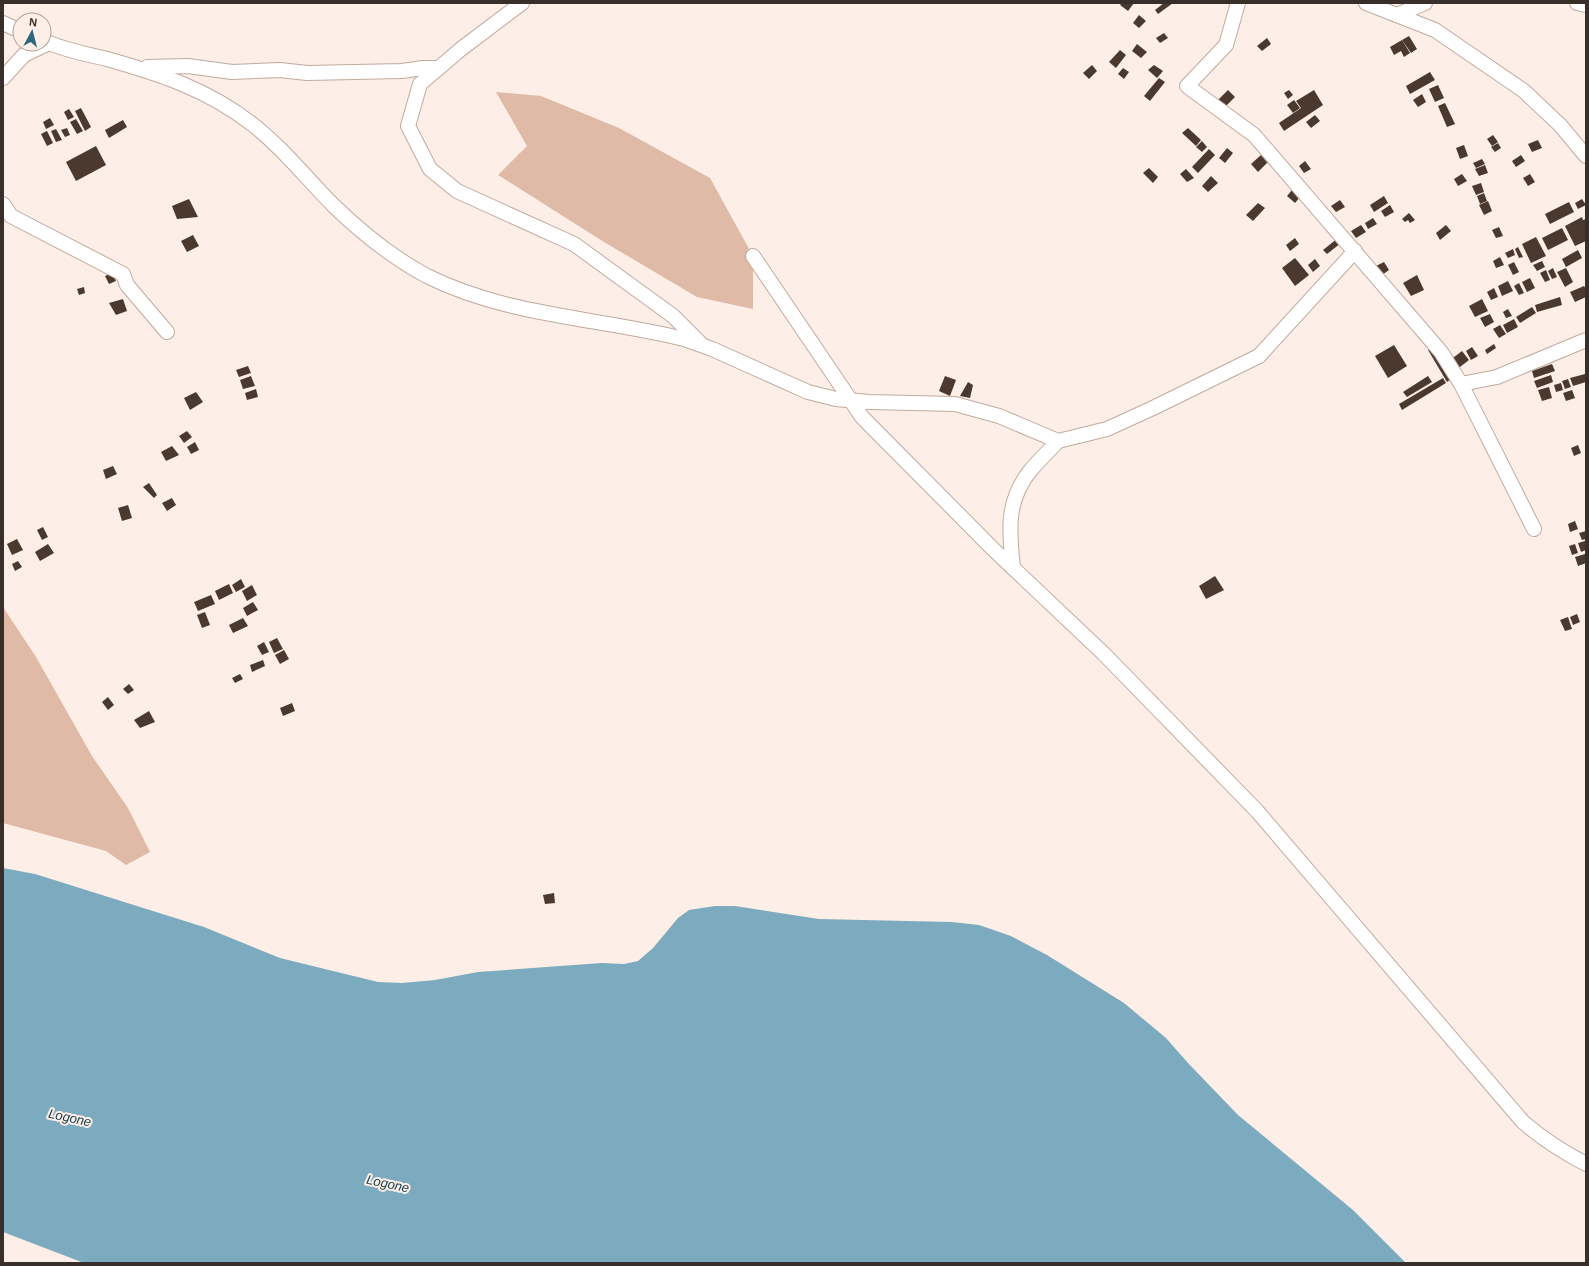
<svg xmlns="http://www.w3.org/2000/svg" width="1589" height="1266" font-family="Helvetica,sans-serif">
<rect width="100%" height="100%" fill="#fdefe7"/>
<g fill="#debaa7">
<path d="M496 92 541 96 619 128 710 178 753 256V309L697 297 604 242 498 175 527 146Z"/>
<path d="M3 607 36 657 92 756 128 808 150 852 126 865 106 851 3 823Z"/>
</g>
<path fill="#7cabbf" d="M3 868 35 874 204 927 280 958 378 982 402 983 435 980 478 972 602 963 624 964 638 961 653 948 678 918 689 910 715 906H735L819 919 952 922 979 925 1011 936 1047 955 1124 1003 1166 1038 1188 1063 1238 1115 1353 1210 1406 1263H84L3 1232Z"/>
<g fill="#4b392f">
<path d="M1122 3H1134L1128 11 1120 5Z"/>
<path d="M1164 3H1173L1158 14 1155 10Z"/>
<path d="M1139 15 1146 21 1139 28 1133 23Z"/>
<path d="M1164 33 1168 38 1160 43 1156 38Z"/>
<path d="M1409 36 1417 49 1411 53 1402 40Z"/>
<path d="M1267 38 1271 44 1262 51 1257 46Z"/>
<path d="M1402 40 1410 53 1404 57 1401 51 1394 55 1390 47Z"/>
<path d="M1137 44 1147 52 1141 58 1132 51Z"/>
<path d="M1120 50 1126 55 1116 68 1109 62Z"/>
<path d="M1092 65 1097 71 1089 79 1083 73Z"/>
<path d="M1154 65 1163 71 1157 78 1148 70Z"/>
<path d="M1123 68 1129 72 1124 79 1118 74Z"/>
<path d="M1430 72 1435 80 1410 94 1406 86Z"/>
<path d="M1159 78 1165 82 1150 101 1144 96Z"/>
<path d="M1438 85 1444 98 1435 102 1429 89Z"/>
<path d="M1228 90 1235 97 1225 107 1218 100Z"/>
<path d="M1289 90 1293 95 1288 99 1284 93Z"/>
<path d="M1314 90 1323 105 1284 131 1279 123 1301 108 1296 101Z"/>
<path d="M1422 94 1426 102 1418 107 1413 100Z"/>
<path d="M1294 100 1300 108 1293 113 1287 105Z"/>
<path d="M1445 103 1455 124 1447 127 1438 106Z"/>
<path d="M81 108 91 127 85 131 75 111Z"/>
<path d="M69 109 74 117 68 120 64 112Z"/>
<path d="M1315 115 1320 121 1311 128 1306 122Z"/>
<path d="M50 118 54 125 46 129 43 122Z"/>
<path d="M76 119 83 131 77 134 70 122Z"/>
<path d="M123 120 127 127 109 138 105 130Z"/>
<path d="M67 128 70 135 65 137 61 130Z"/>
<path d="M1188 128 1201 140 1196 146 1182 133Z"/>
<path d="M56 129 62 140 56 142 51 131Z"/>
<path d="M47 131 53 143 47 146 41 134Z"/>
<path d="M1493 135 1498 142 1492 146 1487 139Z"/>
<path d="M1538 140 1542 148 1532 152 1528 144Z"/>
<path d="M1202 141 1207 147 1202 152 1196 147Z"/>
<path d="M1498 143 1501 148 1495 152 1491 147Z"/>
<path d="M1464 145 1468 156 1460 159 1456 148Z"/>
<path d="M96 146 106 165 76 181 66 162Z"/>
<path d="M1227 148 1233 153 1225 163 1219 158Z"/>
<path d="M1209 149 1215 155 1198 173 1192 167Z"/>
<path d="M1261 155 1268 162 1258 172 1251 164Z"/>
<path d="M1521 155 1525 161 1516 167 1512 161Z"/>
<path d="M1482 159 1485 164 1476 168 1473 163Z"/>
<path d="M1305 161 1311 169 1304 173 1299 166Z"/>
<path d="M1485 165 1488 173 1479 176 1475 169Z"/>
<path d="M1149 168 1158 177 1153 183 1143 173Z"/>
<path d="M1186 169 1194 178 1187 182 1180 174Z"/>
<path d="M1462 174 1467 181 1458 186 1454 179Z"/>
<path d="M1530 174 1535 182 1528 186 1523 178Z"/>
<path d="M1211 176 1218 183 1208 192 1202 186Z"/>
<path d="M1481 183 1484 192 1476 195 1472 186Z"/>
<path d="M1292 190 1300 197 1295 203 1287 196Z"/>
<path d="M1484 193 1487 201 1480 204 1477 196Z"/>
<path d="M1384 196 1388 203 1374 212 1370 205Z"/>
<path d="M189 199 198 217 177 219 172 206Z"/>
<path d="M1582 199 1586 205 1578 209 1575 203Z"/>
<path d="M1340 200 1345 207 1336 212 1331 206Z"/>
<path d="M1488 201 1492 211 1484 215 1479 205Z"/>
<path d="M1569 202 1574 212 1550 224 1545 214Z"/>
<path d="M1258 203 1265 208 1253 221 1246 215Z"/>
<path d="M1390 205 1394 212 1385 217 1381 211Z"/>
<path d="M1409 213 1415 220 1410 223 1408 220 1405 222 1402 219Z"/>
<path d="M1582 217 1583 220 1586 219V241L1575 246 1565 226Z"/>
<path d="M1373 218 1377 224 1368 229 1365 223Z"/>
<path d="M1361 225 1366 232 1356 238 1351 231Z"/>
<path d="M1446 225 1451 231 1440 240 1436 233Z"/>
<path d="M1499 227 1503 236 1496 238 1492 230Z"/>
<path d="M1562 228 1568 240 1548 250 1542 238Z"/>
<path d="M193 235 199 246 187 252 181 241Z"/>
<path d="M1536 237 1546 256 1531 263 1522 244Z"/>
<path d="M1295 238 1299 244 1290 251 1286 245Z"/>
<path d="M1338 238 1341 243 1327 254 1323 250Z"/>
<path d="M1518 247 1523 257 1519 258 1515 249Z"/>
<path d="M1513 249 1515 255 1508 258 1505 253Z"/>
<path d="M1578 250 1582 258 1566 267 1562 259Z"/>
<path d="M1500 257 1504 265 1496 268 1493 261Z"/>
<path d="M1295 258 1309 275 1295 286 1282 268Z"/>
<path d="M1315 259 1320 266 1313 272 1308 265Z"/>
<path d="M1542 261 1545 267 1537 271 1533 265Z"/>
<path d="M1384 262 1389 270 1382 275 1376 266Z"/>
<path d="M1514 262 1519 272 1513 275 1508 265Z"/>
<path d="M1553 268 1557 277 1552 279 1548 271Z"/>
<path d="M1566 268 1573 282 1565 287 1557 272Z"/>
<path d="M1546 270 1550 280 1545 282 1540 273Z"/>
<path d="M112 273 116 281 109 284 105 276Z"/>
<path d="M1417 275 1424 290 1411 296 1403 283Z"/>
<path d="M1530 278 1535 288 1527 292 1522 282Z"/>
<path d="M1508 281 1513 291 1502 296 1498 286Z"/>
<path d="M1519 283 1524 293 1519 295 1514 286Z"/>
<path d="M1584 286 1586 289V297L1575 302 1570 292Z"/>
<path d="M84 287 85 293 79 295 77 289Z"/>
<path d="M1494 288 1498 297 1491 300 1487 292Z"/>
<path d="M1560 297 1562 305 1537 312 1535 305Z"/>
<path d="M123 299 127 311 116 315 109 303Z"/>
<path d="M1482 299 1488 311 1475 317 1469 306Z"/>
<path d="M1532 307 1536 313 1520 323 1516 317Z"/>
<path d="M1508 309 1512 316 1506 318 1503 312Z"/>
<path d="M1490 314 1494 322 1485 327 1480 318Z"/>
<path d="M1514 319 1518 327 1507 333 1503 325Z"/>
<path d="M1500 325 1506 334 1499 338 1493 329Z"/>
<path d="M1494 344 1496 348 1487 354 1485 350Z"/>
<path d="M1394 345 1407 366 1388 378 1375 356Z"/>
<path d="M1435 346 1454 377 1447 382 1428 350Z"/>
<path d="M1472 347 1478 356 1471 360 1466 351Z"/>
<path d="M1462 351 1469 360 1456 370 1449 361Z"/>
<path d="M1552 364 1555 371 1534 378 1532 371Z"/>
<path d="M248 366 251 373 239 377 236 370Z"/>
<path d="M1585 374 1586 382 1573 386 1570 378Z"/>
<path d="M1551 375 1553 382 1537 388 1534 381Z"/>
<path d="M251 376 255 386 243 389 240 380Z"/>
<path d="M945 376 956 380 950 396 939 391Z"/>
<path d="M1428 376 1432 382 1407 397 1403 392Z"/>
<path d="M1443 378 1446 383 1402 410 1399 404Z"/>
<path d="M1568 379 1571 387 1565 389 1562 381Z"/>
<path d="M968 382 973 385 970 398 960 396Z"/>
<path d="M1561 383 1563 390 1556 392 1554 385Z"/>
<path d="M1549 387 1552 398 1542 401 1538 390Z"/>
<path d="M256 389 258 397 247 400 245 393Z"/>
<path d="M1572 390 1575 398 1566 401 1563 393Z"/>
<path d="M196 392 203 402 190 410 184 398Z"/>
<path d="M187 431 192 437 184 443 179 436Z"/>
<path d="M195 442 199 450 191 454 187 447Z"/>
<path d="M1578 445 1581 453 1574 456 1571 448Z"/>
<path d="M172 446 179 455 166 461 161 452Z"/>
<path d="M113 466 117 474 106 479 103 470Z"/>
<path d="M149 483 157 495 154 498 143 487Z"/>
<path d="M172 498 176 505 167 511 162 503Z"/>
<path d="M128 505 132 518 122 521 118 508Z"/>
<path d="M1575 521 1578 529 1570 532 1568 524Z"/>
<path d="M43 527 48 537 42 540 37 530Z"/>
<path d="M1586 531V539L1582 540 1579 533Z"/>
<path d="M17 539 23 550 12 555 7 544Z"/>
<path d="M1585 541 1586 550 1581 552 1578 543Z"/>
<path d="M48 544 54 553 40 561 35 552Z"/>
<path d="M1575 544 1578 553 1572 555 1569 546Z"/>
<path d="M1585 554 1586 563 1578 566 1575 557Z"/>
<path d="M18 561 22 567 15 571 12 564Z"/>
<path d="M1215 576 1224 590 1206 599 1199 586Z"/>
<path d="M241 579 245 587 236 592 232 585Z"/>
<path d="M229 584 233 593 219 600 215 591Z"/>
<path d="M252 585 257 595 247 601 242 591Z"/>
<path d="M211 595 215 604 198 611 194 602Z"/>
<path d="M253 602 258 610 247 616 243 608Z"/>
<path d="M205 612 210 625 202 628 197 615Z"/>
<path d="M1577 614 1580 622 1573 625 1570 617Z"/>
<path d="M1568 617 1572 629 1565 631 1560 620Z"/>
<path d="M243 618 248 626 233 633 229 625Z"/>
<path d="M277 638 283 649 274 653 269 642Z"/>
<path d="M264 642 269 652 262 655 257 646Z"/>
<path d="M284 650 289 659 280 664 275 655Z"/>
<path d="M263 660 265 666 252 672 250 665Z"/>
<path d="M240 674 243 679 235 683 232 678Z"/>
<path d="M129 684 134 690 128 694 123 689Z"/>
<path d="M108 697 114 705 108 710 102 702Z"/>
<path d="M292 703 295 711 283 716 280 708Z"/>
<path d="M149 711 155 722 140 728 134 720Z"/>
<path d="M554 893 555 903 545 904 543 895Z"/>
</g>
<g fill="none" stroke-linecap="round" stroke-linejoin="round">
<defs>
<g id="minor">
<path d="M522 3 461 49 420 84 408 126 430 169 457 191 574 244 673 316 700 343"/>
<path d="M1238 3 1226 45 1187 86 1254 135 1441 352 1461 384 1534 529"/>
<path d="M1366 3 1435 30 1524 91 1560 125 1586 156"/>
<path d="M1577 3 1586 5"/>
<path d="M1397 15 1425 3"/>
<path d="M3 23 20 31"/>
<path d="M44 41C64 50 86 54 107 59 160 74 207 89 252 124 283 148 307 179 334 206 362 233 393 258 427 276 507 316 599 318 684 339L712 349 808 392 836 399 869 402 955 404 999 416 1058 441 1107 429 1153 408 1259 356 1355 251"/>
<path d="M147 67 188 66 232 72 280 70 307 73 402 71 423 68H438"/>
<path d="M3 78 24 55 49 43"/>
<path d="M3 204 11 216 123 274 127 285 167 332"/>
<path d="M753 256 862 417 993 549 1104 654 1257 811 1523 1122C1543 1139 1563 1152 1586 1164"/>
<path d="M1461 384 1497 377 1586 340"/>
<path d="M1013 568C1009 531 1006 501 1030 471 1039 460 1049 451 1058 441"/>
</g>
</defs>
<use href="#minor" stroke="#c0aa9e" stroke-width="16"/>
<use href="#minor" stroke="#fff" stroke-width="14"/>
</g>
<g text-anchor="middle" stroke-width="4" stroke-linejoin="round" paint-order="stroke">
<g font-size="13" font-style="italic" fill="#143e4d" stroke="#fdefe7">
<text transform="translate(70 1117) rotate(12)" y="5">Logone</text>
<text transform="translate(388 1183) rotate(12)" y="5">Logone</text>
</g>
</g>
<rect width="1589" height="1266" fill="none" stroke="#382f2a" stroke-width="8"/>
<g transform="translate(32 32) rotate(7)"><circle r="19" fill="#fdefe7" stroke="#aea29b"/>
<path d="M0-3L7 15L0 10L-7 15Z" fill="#2b677e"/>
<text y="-6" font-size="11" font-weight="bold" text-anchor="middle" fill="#382f2a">N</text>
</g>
</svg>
